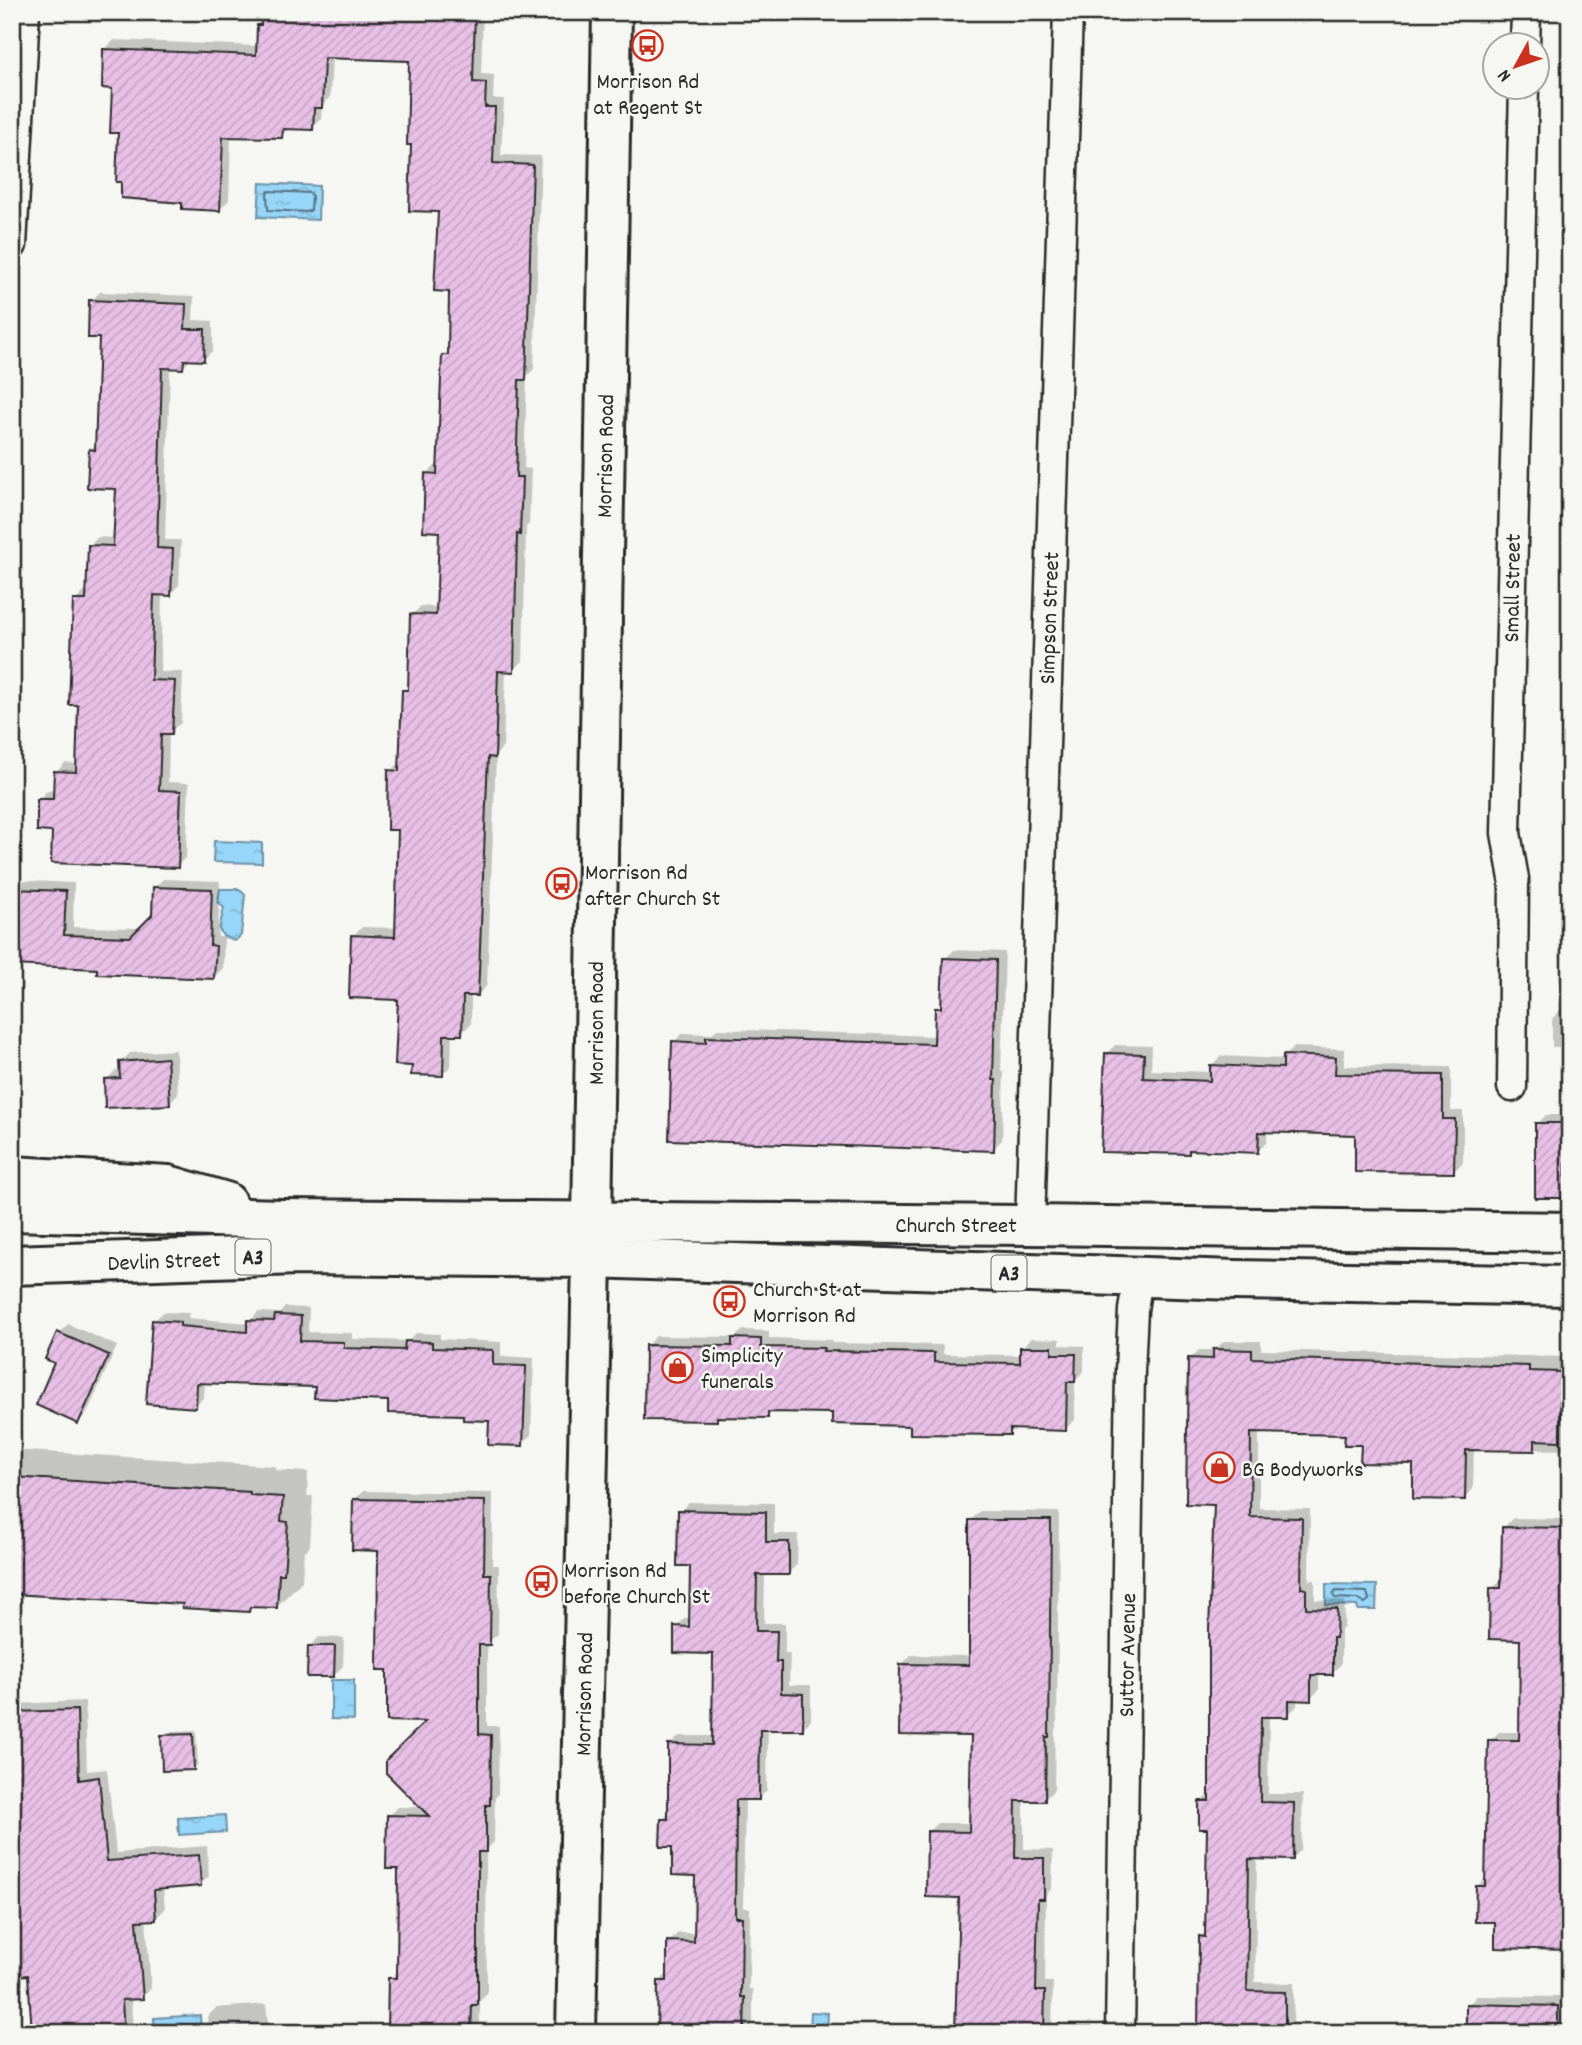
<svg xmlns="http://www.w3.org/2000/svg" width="1582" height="2045" font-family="Dekko,sans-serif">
<defs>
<pattern id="water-ripples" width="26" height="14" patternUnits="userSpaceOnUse" patternTransform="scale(1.75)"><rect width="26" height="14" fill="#97d6f8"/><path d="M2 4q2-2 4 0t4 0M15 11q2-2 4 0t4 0" fill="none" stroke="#82b8d5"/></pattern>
<pattern id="building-hatch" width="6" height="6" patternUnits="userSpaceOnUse" patternTransform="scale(1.75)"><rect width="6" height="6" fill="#e8bfe6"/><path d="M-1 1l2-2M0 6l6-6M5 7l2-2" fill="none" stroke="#c7a4c5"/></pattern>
</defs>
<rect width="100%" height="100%" fill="#f6f6f2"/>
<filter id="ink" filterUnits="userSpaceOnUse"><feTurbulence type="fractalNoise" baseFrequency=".0143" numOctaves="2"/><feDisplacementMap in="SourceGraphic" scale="14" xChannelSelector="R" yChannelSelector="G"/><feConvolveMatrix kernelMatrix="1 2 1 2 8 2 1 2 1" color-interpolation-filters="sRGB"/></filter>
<g filter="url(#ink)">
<g fill="url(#water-ripples)" stroke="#6c92a6" stroke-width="2">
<path d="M260 183 319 186 318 220 258 217Z"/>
<path d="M214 841 262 843V863L213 862Z"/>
<path d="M220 889H239L245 895 241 935 235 941 223 936 219 929 224 908 218 902Z"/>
<path d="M1326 1584 1377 1585 1376 1610H1358L1357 1606 1326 1605Z"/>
<path d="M331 1680H354V1720L331 1719Z"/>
<path d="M225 1815 226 1832 179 1835 178 1818Z"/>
<path d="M811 2012 828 2013 827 2033H810Z"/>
<path d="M200 2015 201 2033H155L154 2018Z"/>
</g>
<g fill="#0003">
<path d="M137 12H161L152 21Z"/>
<path d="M259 12H483L481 74 494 75 493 99H504L501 155 541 156 534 369 527 376 524 468 531 469 529 524 526 527 523 661 514 670H506L503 747 496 755 487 985 478 995 471 994V1024L461 1033H452L451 1066 442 1075 414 1064 399 998 353 936 362 927 397 928 400 829 390 771 401 762 404 690 410 685 412 615 421 606 438 607 441 530 427 474 436 465H439L444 356 449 350 451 290 439 210 413 143 411 60 332 56 330 97 322 106 321 119 312 128 290 127 281 136H231L229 200 220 209 183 201 120 132 114 87 105 49 114 40 258 46Z"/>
<path d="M100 292 194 296 193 320 213 321V350L204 359H191L182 368 170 367 165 540H181L179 585 170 594H162L160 672H183L181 723 169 732 168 782 189 783 186 857 177 866 53 830 39 799 48 790H55L56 772 65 763 78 764 80 703 75 601 84 592H88L89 546 98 537 115 538 118 488 90 450 97 443 101 336 91 301Z"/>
<path d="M163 879 220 881 218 937H224L223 968 214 977 99 967 12 964V880L74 883 73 927 141 928 154 916V888Z"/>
<path d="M954 950 1005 952 1001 1072H1004L1002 1140 993 1149 674 1042 683 1033 711 1034 717 1029 936 1036 937 1009 943 1002 945 959Z"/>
<path d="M1570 962V1192L1565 1197 1537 1124 1546 1115H1566V1047H1552V1019L1561 1009 1566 1010V966Z"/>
<path d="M1115 1045 1152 1046 1151 1070 1212 1072V1065L1221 1056 1285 1059V1056L1294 1047 1344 1049V1066L1451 1067V1111H1463V1162L1454 1171 1357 1133 1267 1131V1142L1258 1151 1192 1149 1188 1153 1106 1054Z"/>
<path d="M176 1050 178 1094 169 1103 106 1080 115 1071 121 1070V1062L130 1053Z"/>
<path d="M285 1307 309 1308 308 1332 352 1333V1339L408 1341 416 1333 440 1334V1339L501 1342V1356L534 1358 531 1435 522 1445 490 1419 316 1386 205 1381 204 1397 195 1406 154 1321 163 1312 189 1313 188 1318 249 1323 258 1312 280 1313Z"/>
<path d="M68 1324 117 1346 87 1413 78 1422 56 1362 48 1358 59 1333Z"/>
<path d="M743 1330 769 1331V1338L832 1340V1343L943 1345V1354L1022 1355V1347L1031 1338 1060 1339V1345L1084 1346V1371L1075 1380V1420L1065 1429 1015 1428 1009 1434 912 1425 834 1412 773 1411 767 1417 720 1416 716 1420 647 1345 656 1336 735 1337Z"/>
<path d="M1224 1341H1261V1350L1570 1357V1450L1474 1448 1473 1489 1464 1498 1415 1462 1362 1444 1346 1434 1259 1432V1508L1310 1509 1309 1580H1315V1600L1345 1601 1344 1627 1341 1630V1664L1332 1673H1319V1690L1310 1699H1297V1706L1288 1715H1269L1268 1794H1303L1301 1850 1292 1859 1257 1858 1255 1982 1294 1983 1293 2025 1312 2026V2033H1200V1937L1207 1931 1209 1827 1201 1802 1210 1793 1215 1503 1190 1359 1199 1350H1215Z"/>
<path d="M12 1450 275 1466V1470L308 1472 307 1496H313L310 1546 304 1552 302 1581 276 1607 254 1605 249 1610 184 1602 12 1593Z"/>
<path d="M363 1491 493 1493 492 1565H499L498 1634 487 1643V1726H499L498 1794 495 1798 494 1842 486 1850 487 1994 480 2001V2033H390V1979L399 1970 400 1867 389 1816 398 1807H423L429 1720 389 1668 380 1549 354 1500Z"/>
<path d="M689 1502 774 1503V1534H798L797 1564 788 1574 765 1573 764 1623H785V1653H790L789 1685H811V1720L802 1729 768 1728 767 1790 758 1799H745L743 1908H750L749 1989H753V2023L747 2029V2033H659L660 1981 668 1973 669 1942 678 1933H696L697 1874 662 1820 670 1812V1745L679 1736H713L714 1652 676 1627 685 1618H691L692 1564 680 1511Z"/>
<path d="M980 1511 1059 1512 1057 1726 1055 1729 1054 1790 1045 1799H1024V1849L1053 1850 1052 1888 1046 1895 1045 1982H1053L1052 2033H957L961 1896 928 1832 937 1823H971L972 1734 902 1664 911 1655 970 1656 971 1520Z"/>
<path d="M1513 1518 1570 1519V1944L1565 1948 1497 1920 1477 1886 1487 1877 1490 1741 1499 1732H1521L1522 1638 1492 1588 1503 1579 1504 1527Z"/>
<path d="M319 1637 344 1638 343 1666 334 1675 310 1646Z"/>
<path d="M85 1701 87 1771 107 1769 116 1853 207 1846 209 1876 200 1885 163 1887 165 1909 156 1918 146 1919 151 1988 142 1997 131 1998 133 2033H34L30 1973 12 1914V1704Z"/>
<path d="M196 1731 198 1764 194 1768 163 1736 167 1732Z"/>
<path d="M1477 1996 1567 1997 1566 2033H1467L1468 2005Z"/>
<path d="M266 2004 269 2033H209L207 2017 216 2008Z"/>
</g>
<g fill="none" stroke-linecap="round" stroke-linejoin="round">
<g stroke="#566f7d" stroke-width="2">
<path d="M269 191 310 193 312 196 311 210 307 212 268 210 267 194Z"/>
<path d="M1336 1591 1367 1592 1369 1600 1365 1603 1357 1599 1335 1598 1333 1595Z"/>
</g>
</g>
<g fill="url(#building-hatch)" stroke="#2b2b2b" stroke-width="2">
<path d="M262 12H475L473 82 486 83 485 107H495L493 163 533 165 526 380H519L516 477H522L520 535 517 534 514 672 498 671 495 758 488 757 478 996H463L462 1035H444L443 1076 411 1075 412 1066 395 1065 398 1000 349 998 351 935 395 937 398 830H387L388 770 399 771 402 690H408L410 614 436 615 439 532 423 531 425 473 437 474 442 355H448L449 292 434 291 438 212 409 211 411 145H407L409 61 324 58 322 108H314L313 130 283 129 282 138 223 137 220 211 182 209V203L121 198V182H116L118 133H110L112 89 102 88 103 49 256 55 257 25H261Z"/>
<path d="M89 300 186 304 185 329H205L204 361 184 360 183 369 162 368 157 548 173 549 171 596 154 595 151 680 175 681 172 734H161L159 790 181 791 178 868 51 863 52 832 37 831V799H53L54 771 76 772 78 705H69L73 600H86L88 545 113 546 116 489 87 488 89 449 95 450 99 338H88Z"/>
<path d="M153 887 212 889 210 945 216 946 214 979 97 974V969L12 965V889L66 891 64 935 130 937 152 915Z"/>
<path d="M943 958 996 960 993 1080H996L994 1151 669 1140 672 1041 706 1043V1037L934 1044 935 1008H941Z"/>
<path d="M1105 1053 1144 1054 1143 1078 1210 1081V1065L1283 1068V1055L1336 1057 1335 1074 1443 1075V1119H1455L1454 1173 1355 1172V1135L1259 1132 1258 1153 1189 1150V1154L1101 1152Z"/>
<path d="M167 1058 170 1105 105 1108 104 1079 120 1078 119 1062Z"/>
<path d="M1535 1123H1570V1158H1566L1565 1198H1535Z"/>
<path d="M275 1315 301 1316 300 1341 344 1342V1348L404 1350 405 1341 432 1342V1348L493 1350V1365L526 1366 523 1446 488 1445 489 1421 463 1420V1415L388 1413V1401L314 1398 315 1387 197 1383 196 1408 146 1404 152 1320 180 1322V1326L247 1332V1320L274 1321Z"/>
<path d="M57 1332 109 1355 78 1424 36 1405 54 1363 45 1359Z"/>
<path d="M732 1338 761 1339V1347L824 1348 823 1351 934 1353V1362L1020 1363V1347H1052V1354H1076L1075 1382H1067L1066 1431 1010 1429V1435L910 1434V1426L832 1424V1413L768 1412V1418L717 1417V1421L644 1420 645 1345 732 1346Z"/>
<path d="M1213 1349 1252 1350V1358L1529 1366V1371L1561 1372 1560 1441 1535 1440V1451L1466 1450 1465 1500 1413 1499V1464L1360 1463 1361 1445H1344L1345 1435 1251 1433 1250 1517 1302 1518 1301 1588 1306 1589V1608L1337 1609 1336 1638H1333V1675H1311V1701L1289 1700V1717H1261L1260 1802 1294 1803 1293 1860 1249 1859 1247 1991 1285 1992V2033H1198L1199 1936 1205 1937 1207 1829H1199V1801H1209V1629L1214 1505 1186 1504 1188 1358 1213 1359Z"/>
<path d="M12 1477 250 1492V1495L283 1497 281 1521 288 1522 284 1574H279L277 1608 250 1607 249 1612 182 1608 183 1604 12 1594Z"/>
<path d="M353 1499 485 1501 484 1574H491L490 1645H479V1734L491 1735 490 1805H486V1852H478V2005H472L471 2033H387L388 1978H397L398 1869H386L387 1815 429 1816 386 1773V1760L425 1722 387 1721V1670H377L378 1551 352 1550Z"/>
<path d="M678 1510 766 1512V1542H789V1575H757L756 1631H777L776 1662H781V1693L803 1694V1730H760L759 1800H736L735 1917H742L741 1997H745L744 2033H657L658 1981H667V1941L694 1942 695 1876 672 1875V1847H660L661 1819H668V1744L712 1745 713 1654 674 1653V1626L689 1627 690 1566H677Z"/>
<path d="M969 1520H1051L1049 1737H1046L1045 1801H1016L1015 1858H1044V1899H1038L1036 1991H1045L1044 2033H955L959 1898 926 1897 927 1831 969 1832 971 1736 899 1735 900 1664 969 1665Z"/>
<path d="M1502 1527 1570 1528V1843H1568L1566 1950 1495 1948V1922H1475L1476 1886H1485L1488 1740H1519L1520 1640 1489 1639 1490 1588H1501Z"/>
<path d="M308 1646H335L334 1677H307Z"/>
<path d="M77 1710 79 1780 99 1777 107 1861 199 1855 201 1886 154 1890 156 1920 137 1921 143 1999 122 2000 124 2033H32L28 1975 18 1976 12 1912V1712Z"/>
<path d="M193 1734 194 1770 162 1771 161 1735Z"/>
<path d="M1466 2004 1558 2006V2033H1466Z"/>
</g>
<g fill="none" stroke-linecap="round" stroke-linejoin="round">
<defs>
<g id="street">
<path d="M1525 46 1526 12"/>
<path d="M12 245 25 12"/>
<path d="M1512 1087 1514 879 1506 833 1524 88"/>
<path d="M1030 1225 1068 12"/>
<path d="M1120 2033 1130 1370 1133 1310 1138 1277"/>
</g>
<g id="secondary">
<path d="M592 1221 612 12"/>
<path d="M576 2033 592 1258"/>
</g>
<g id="highway">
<path d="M12 1176 168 1185 226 1202"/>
<path d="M12 1211 282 1219 1030 1225 1570 1232"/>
<path d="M12 1265 299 1255 592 1258 1235 1280 1570 1286"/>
</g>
</defs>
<use href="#street" stroke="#2b2b2b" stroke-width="33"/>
<use href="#secondary" stroke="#2b2b2b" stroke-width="44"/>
<use href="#highway" stroke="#2b2b2b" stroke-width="44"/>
<use href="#street" stroke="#f6f6f2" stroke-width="28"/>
<use href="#secondary" stroke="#f6f6f2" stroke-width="38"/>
<use href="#highway" stroke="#f6f6f2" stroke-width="38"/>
</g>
</g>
<defs>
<symbol id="bus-ring" viewBox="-11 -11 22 22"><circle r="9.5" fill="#f6f6f2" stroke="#c8321e" stroke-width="1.5"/><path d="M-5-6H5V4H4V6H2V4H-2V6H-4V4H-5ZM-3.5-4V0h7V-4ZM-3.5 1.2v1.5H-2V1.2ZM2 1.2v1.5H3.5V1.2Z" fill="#c8321e"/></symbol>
<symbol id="shop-ring" viewBox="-11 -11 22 22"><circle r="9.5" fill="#f6f6f2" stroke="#c8321e" stroke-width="1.5"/><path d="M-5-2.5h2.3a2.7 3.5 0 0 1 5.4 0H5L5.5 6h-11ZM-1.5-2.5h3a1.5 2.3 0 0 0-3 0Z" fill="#c8321e"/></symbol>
</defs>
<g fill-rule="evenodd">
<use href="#bus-ring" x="630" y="28" width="35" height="35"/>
<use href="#bus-ring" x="544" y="866" width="35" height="35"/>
<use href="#bus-ring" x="712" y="1284" width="35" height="35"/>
<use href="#shop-ring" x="660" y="1350" width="35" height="35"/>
<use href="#shop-ring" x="1202" y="1450" width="35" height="35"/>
<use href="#bus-ring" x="524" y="1564" width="35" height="35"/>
</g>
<g text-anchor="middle" stroke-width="5" stroke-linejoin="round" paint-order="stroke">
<g fill="#f6f6f2" stroke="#686867" stroke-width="2">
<rect x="235.5" y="1239.5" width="35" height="35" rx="5"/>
<rect x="991.5" y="1255.5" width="35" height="35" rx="5"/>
</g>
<g font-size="21" font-weight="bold" fill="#2b2b2b">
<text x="253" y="1264">A3</text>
<text x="1009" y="1280">A3</text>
</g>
<g font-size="23" fill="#2b2b2b" stroke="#f6f6f2" text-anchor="start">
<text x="648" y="88" text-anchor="middle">Morrison Rd<tspan x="648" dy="26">at Regent St</tspan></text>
<text x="585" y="879">Morrison Rd<tspan x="585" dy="26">after Church St</tspan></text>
<text x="753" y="1296">Church St at<tspan x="753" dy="26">Morrison Rd</tspan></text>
<text x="701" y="1362">Simplicity<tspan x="701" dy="26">funerals</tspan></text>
<text x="1242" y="1476">BG Bodyworks</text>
<text x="564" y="1577">Morrison Rd<tspan x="564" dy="26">before Church St</tspan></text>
</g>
<g font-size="23" fill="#2b2b2b" stroke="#f6f6f2">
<text transform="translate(604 456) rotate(-89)" y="8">Morrison Road</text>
<text transform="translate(1511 588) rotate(-89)" y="8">Small Street</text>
<text transform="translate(1048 618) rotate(-88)" y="8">Simpson Street</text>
<text transform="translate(595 1023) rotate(-90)" y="8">Morrison Road</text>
<text x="956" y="1232">Church Street</text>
<text transform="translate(164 1260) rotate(-2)" y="8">Devlin Street</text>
<text transform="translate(1126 1655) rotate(-89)" y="8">Suttor Avenue</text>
<text transform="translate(583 1694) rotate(-89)" y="8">Morrison Road</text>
</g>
</g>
<rect width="1582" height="2045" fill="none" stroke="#f6f6f2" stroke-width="42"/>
<rect x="21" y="21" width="1540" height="2003" fill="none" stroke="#2b2b2b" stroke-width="2.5" filter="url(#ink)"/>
<g transform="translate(1516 66) rotate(230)"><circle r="33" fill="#f6f6f2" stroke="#a5a5a2" stroke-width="2"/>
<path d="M0-5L12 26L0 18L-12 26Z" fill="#c8321e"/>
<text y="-10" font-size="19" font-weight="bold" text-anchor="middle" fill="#2b2b2b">N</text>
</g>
</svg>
